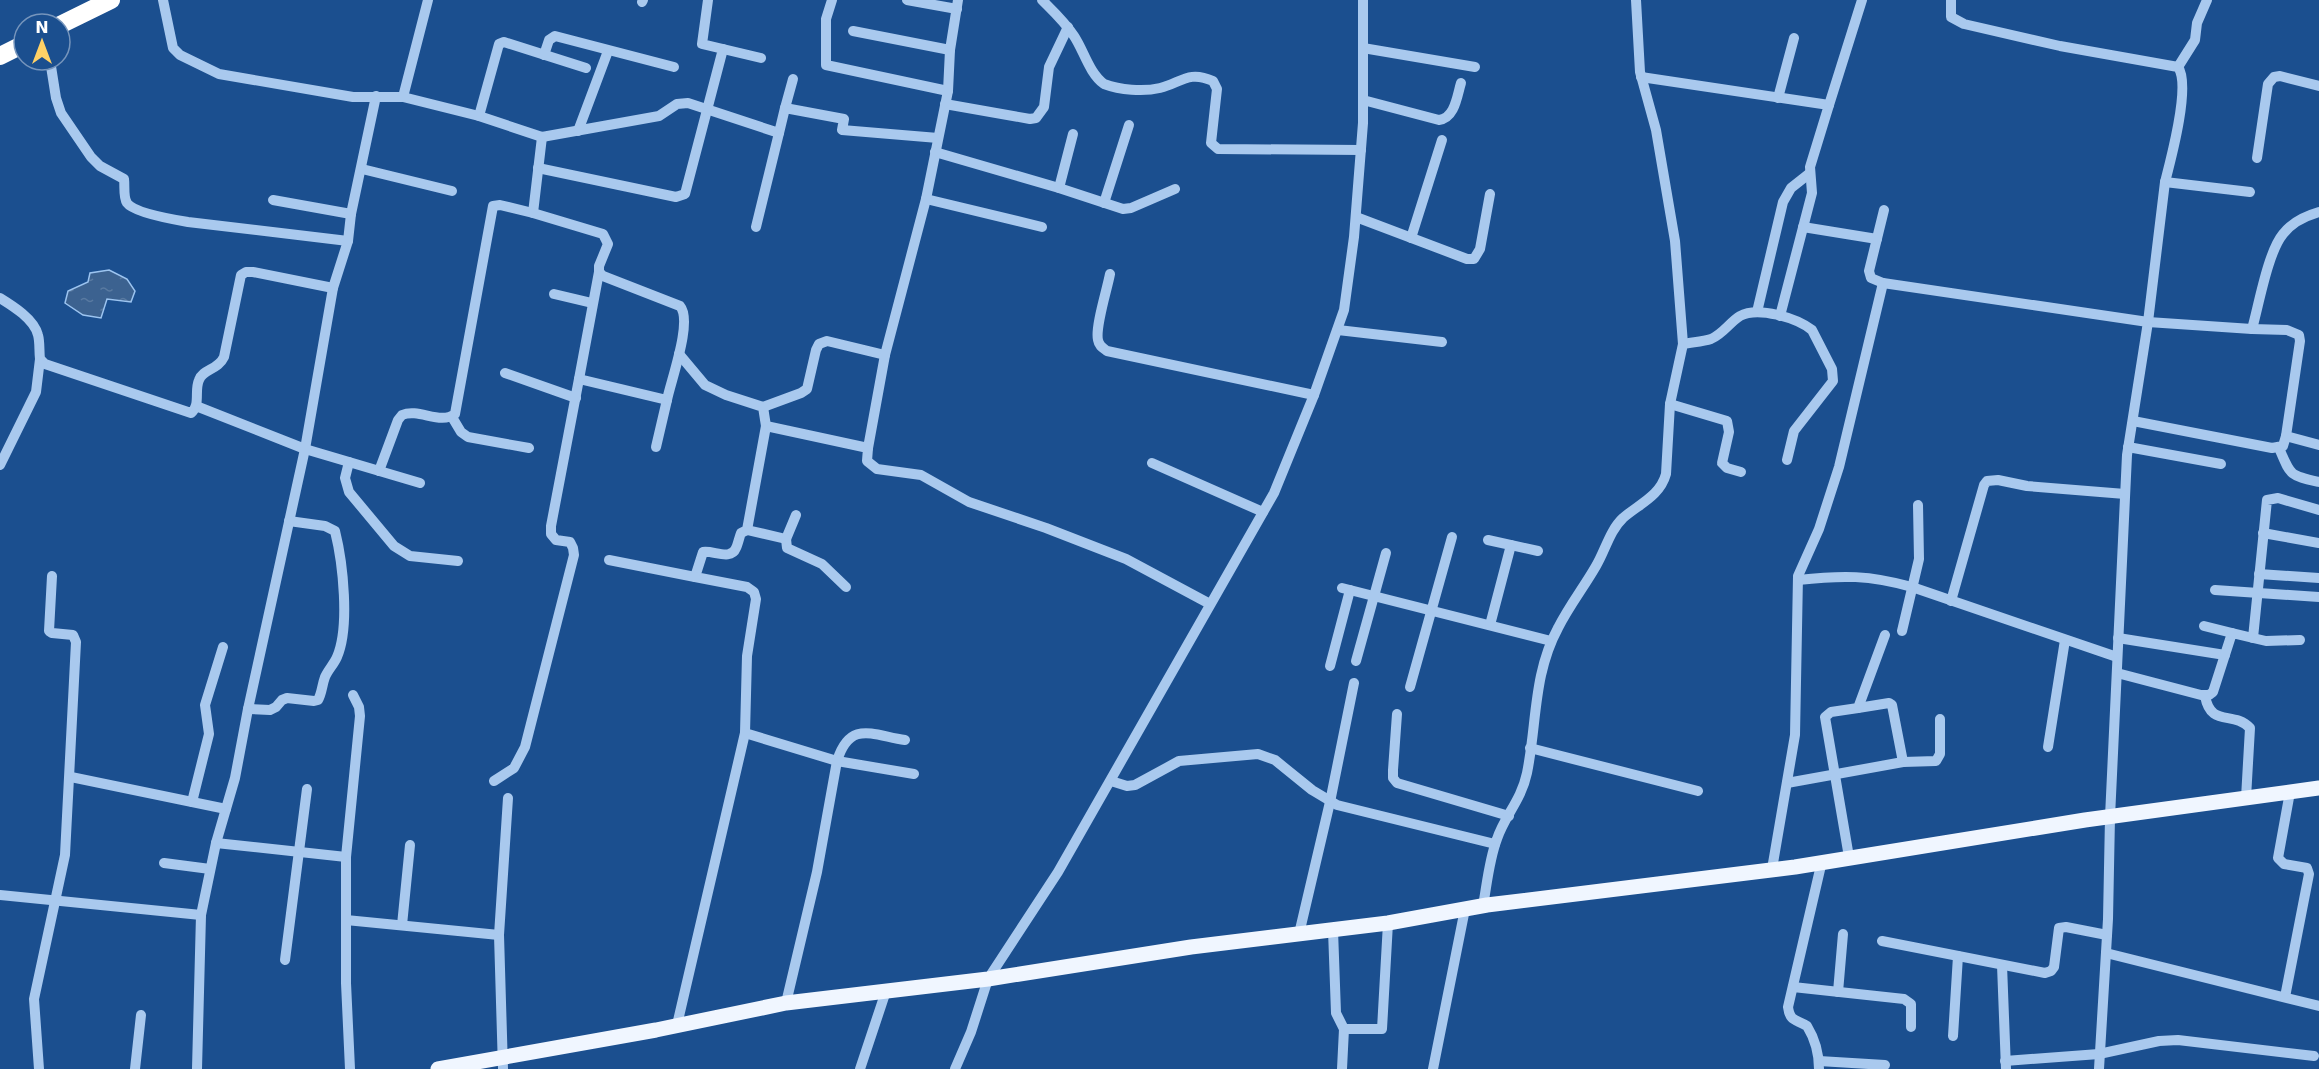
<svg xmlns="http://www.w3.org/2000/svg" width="2319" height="1069" font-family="'DejaVu Sans',sans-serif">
<defs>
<pattern id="water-ripples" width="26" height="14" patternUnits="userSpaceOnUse" patternTransform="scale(1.5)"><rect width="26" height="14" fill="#3c6290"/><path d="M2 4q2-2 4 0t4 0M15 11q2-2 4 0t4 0" fill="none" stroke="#597aa1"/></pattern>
</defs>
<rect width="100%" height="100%" fill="#1b4f8f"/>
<path fill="url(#water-ripples)" stroke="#9cc4f0" stroke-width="1.5" d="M109 270 127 279 135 291 131 302 107 299 101 318 83 315 65 303 68 291 88 282 90 273Z"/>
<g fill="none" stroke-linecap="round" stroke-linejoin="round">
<g stroke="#a9c9ee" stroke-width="10">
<path d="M163 0 173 48 180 55 219 74 353 97H403L479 116 542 137 659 116 677 104 688 103 779 133 785 108 844 119 842 130 938 138"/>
<path d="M832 0 826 19V65L948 91"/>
<path d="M907 0 957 9"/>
<path d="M1042 0C1053 11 1065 22 1074 36 1084 51 1089 73 1104 84 1120 90 1143 92 1160 88 1181 83 1188 70 1213 81L1217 89 1211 143 1218 149 1361 150"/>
<path d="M1951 0V17L1964 24 2060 46 2178 67C2191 85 2171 159 2165 182L2250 192"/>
<path d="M642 2 643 0"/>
<path d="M853 31 950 50"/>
<path d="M1363 48 1475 67"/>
<path d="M723 49 761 58"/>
<path d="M544 55 549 40 555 36 674 67"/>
<path d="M50 60 56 98 61 113 91 157 100 166 124 179C125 186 123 197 127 203 134 213 176 220 188 222L348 241"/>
<path d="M2178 67 2195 40 2197 23 2207 0"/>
<path d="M1641 77 1829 105 1810 167 1812 193 1780 316"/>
<path d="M403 97 428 0"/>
<path d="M1778 98 1794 38"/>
<path d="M1363 100 1439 120C1455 118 1457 96 1461 83"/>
<path d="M945 104 1030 119 1036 118 1044 107 1049 67 1068 27"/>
<path d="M1829 105 1862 0"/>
<path d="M785 108 793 79"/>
<path d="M479 116 499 44 504 42 586 68"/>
<path d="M578 131 608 51"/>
<path d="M935 152 1059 188 1123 209 1131 208 1175 189"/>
<path d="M2257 158 2268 84 2274 77 2280 76 2319 86"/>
<path d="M538 168 676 197 685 194 723 49 702 44 708 0"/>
<path d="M362 169 452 191"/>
<path d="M1059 188 1073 134"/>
<path d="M926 199 1042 227"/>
<path d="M273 200 351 214"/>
<path d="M1104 203 1129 125"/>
<path d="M2319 212C2305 216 2292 222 2283 234 2268 252 2259 304 2252 329L2287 330 2299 335 2300 341 2286 436 2319 445"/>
<path d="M1356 217 1467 259H1474L1480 249 1490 194"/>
<path d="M756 227 779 133"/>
<path d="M1803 227 1877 239"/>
<path d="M1411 238 1442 140"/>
<path d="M1110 274C1107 290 1095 327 1098 340 1099 346 1103 348 1107 351L1314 395"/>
<path d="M1883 283 1871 278 1869 271 1884 210"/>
<path d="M554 294 592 303"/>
<path d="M0 298C13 306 34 319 38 335 40 342 39 351 40 359L45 364 191 413C201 405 194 391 199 380 203 369 218 370 224 357L241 275 246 272H253L333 288"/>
<path d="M1757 312 1783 202 1791 188 1810 173"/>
<path d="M1338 330 1442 342"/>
<path d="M1683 344C1692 342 1702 342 1711 339 1723 334 1730 322 1740 316 1758 306 1797 318 1812 330L1832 369 1833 381 1794 431 1787 460"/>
<path d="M679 354 705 385 726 395 763 407 766 426 868 448 867 461 877 469 921 475 969 502 1046 528 1126 559 1210 604"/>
<path d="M505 373 576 398"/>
<path d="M579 379 599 272"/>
<path d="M1670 404 1727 421 1729 432 1722 463 1727 468 1741 472"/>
<path d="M196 406 305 449 420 483"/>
<path d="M763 407 801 393 807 389 816 350 819 344 827 341 885 355"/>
<path d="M452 417 461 432 468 437 529 448"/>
<path d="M2133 421 2272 448 2283 446 2286 436"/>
<path d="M766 426 747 530 741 533C739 538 738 544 736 548 731 561 713 550 703 552L695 577 747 587 754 592 756 599 747 656 745 733 837 761 817 872 786 1003"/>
<path d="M656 447 667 400"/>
<path d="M2128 447 2221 464"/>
<path d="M868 448 885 355 926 199 948 91 950 50 958 0"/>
<path d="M2279 448C2291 476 2289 475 2319 482"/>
<path d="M349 462 345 478 349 492 394 546 410 556 458 561"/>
<path d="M1152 463 1263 512"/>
<path d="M0 465 36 392 40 359"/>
<path d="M379 471 398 420 402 415C419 408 440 425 455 414L493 206 500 205 533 213"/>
<path d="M747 530 786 539 796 515"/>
<path d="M2263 533 2319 543"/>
<path d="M786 539 787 548 822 564 846 587"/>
<path d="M1488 540 1538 551"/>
<path d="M609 560 695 577"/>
<path d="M2259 574 2319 578"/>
<path d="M1798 580C1843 575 1869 575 1912 587L2117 657"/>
<path d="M1342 588 1551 641"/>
<path d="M2215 590 2319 597"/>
<path d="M1951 601 1984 485 1987 481 1998 480 2027 486 2125 494"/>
<path d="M1490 625 1511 545"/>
<path d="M2204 626 2232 633"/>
<path d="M1902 631 1919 559 1918 505"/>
<path d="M2118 638 2225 655"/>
<path d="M2253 638 2266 641 2300 640"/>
<path d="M1356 661 1386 553"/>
<path d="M1330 666 1350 590"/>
<path d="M2117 673 2201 695H2209L2213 692 2232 633 2253 638 2267 500 2278 498 2319 510"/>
<path d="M1410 687 1452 537"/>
<path d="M2205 696C2211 728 2233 710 2250 728L2246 798"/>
<path d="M1858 708 1889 703 1892 705 1903 762"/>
<path d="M248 709 270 710 276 707 282 700 287 698 314 701 318 700C322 693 322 685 325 677 328 670 334 664 337 657 350 627 343 563 335 531L325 526 289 521"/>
<path d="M1397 714 1393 770V778L1397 783 1509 816"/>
<path d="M905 740C872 735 850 720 837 761L914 774"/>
<path d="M2048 747 2065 640"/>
<path d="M1530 748 1698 791"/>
<path d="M71 777 226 809"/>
<path d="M494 781 514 768 525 747 574 555 573 548 570 542 556 540 551 534V526L579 379 667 400C671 380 693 321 680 306L603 276 599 272V266L608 244 603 234 533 213 542 137"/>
<path d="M1111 781 1127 786 1135 785 1179 761 1258 754 1275 760 1312 790 1337 805 1495 844"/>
<path d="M1787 783 1903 762 1936 761 1940 754V719"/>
<path d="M192 802 209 734 205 705 223 647"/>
<path d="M216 843 346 857"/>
<path d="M1849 857 1825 717 1831 712 1858 708 1885 635"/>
<path d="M164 863 210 869"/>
<path d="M1772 869 1795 735 1798 576 1819 529 1839 467 1883 283 2148 322 2252 329"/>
<path d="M0 895 201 915"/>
<path d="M1483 906C1487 884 1489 860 1497 839 1505 815 1521 801 1527 773 1537 724 1533 674 1558 628 1569 606 1584 587 1596 566 1605 551 1610 530 1623 518 1639 504 1660 496 1666 474L1670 404 1683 344 1675 241 1656 130 1640 72 1636 0"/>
<path d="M346 920 499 935"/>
<path d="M402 925 410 845"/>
<path d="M1333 930 1336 1013 1344 1029"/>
<path d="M1299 934 1330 802 1354 683"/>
<path d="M1882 941 2045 973 2051 971 2054 967 2059 928 2066 927 2107 935"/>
<path d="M2106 953 2319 1006"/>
<path d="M285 960 307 789"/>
<path d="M2002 965 2006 1069"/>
<path d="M1793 987 1904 999 1911 1004V1027"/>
<path d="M1838 992 1843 934"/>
<path d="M2285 997 2309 874 2307 868 2284 864 2278 858 2290 792"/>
<path d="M677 1025 745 733"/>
<path d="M1953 1036 1958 956"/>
<path d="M1819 1061 1885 1065"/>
<path d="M2005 1061 2099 1054 2159 1041 2178 1040 2314 1056"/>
<path d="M39 1069 34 999 65 855 76 642 73 635 52 633 49 631 52 576"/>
<path d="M135 1069 141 1015"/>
<path d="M197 1069 201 915 216 843 235 778 248 709 305 449 333 288 348 241 351 214 376 96"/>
<path d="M350 1069 346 983V857L360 716 359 707 353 695"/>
<path d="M503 1069 499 935 508 798"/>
<path d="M860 1069 886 991"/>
<path d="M955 1069 971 1032 988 979 1058 872 1274 493 1314 395 1344 310 1354 237 1363 123V0"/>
<path d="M1342 1069 1344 1029H1382L1388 923"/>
<path d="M1433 1069 1465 909"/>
<path d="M1819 1069C1819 1054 1815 1039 1807 1026 1796 1019 1790 1022 1788 1007L1822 861"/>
<path d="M2099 1069 2108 919 2110 817 2127 455 2148 322 2165 182"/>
</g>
<path stroke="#f0f6ff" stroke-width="15" d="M438 1069 656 1030 786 1003 988 979 1191 947 1388 923 1487 905 1795 867 2085 820 2319 788"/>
<g stroke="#fff" stroke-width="18">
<path d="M60 25 111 0"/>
<path d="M0 56 24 44"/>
</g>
</g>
<g transform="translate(42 42)"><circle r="28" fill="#1b4f8f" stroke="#7695bc" stroke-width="1.5"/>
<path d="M0-4.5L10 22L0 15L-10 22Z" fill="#ffd166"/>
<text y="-9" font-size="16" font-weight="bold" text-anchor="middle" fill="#ffffff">N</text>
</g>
</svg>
